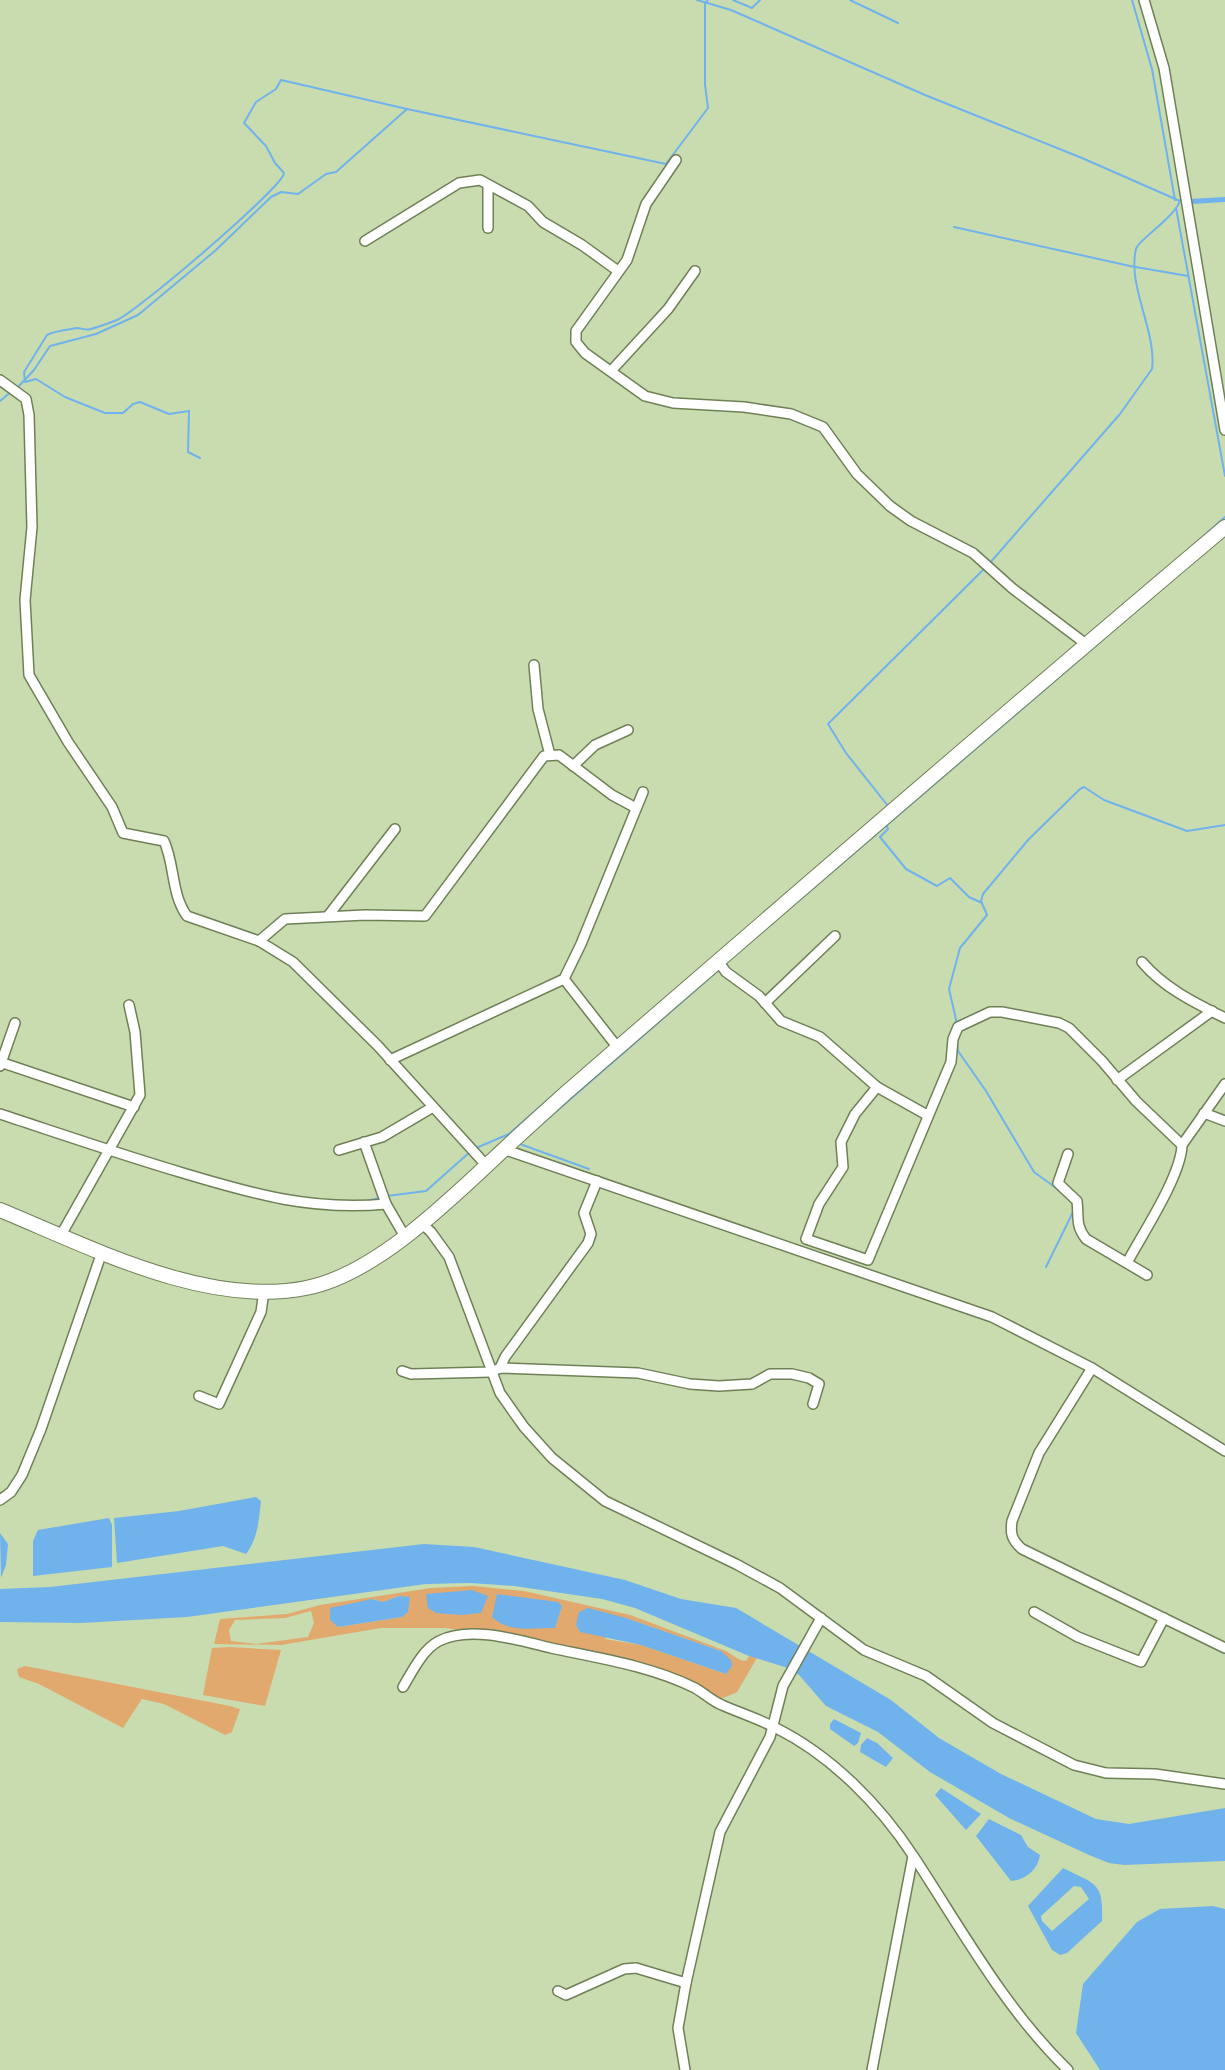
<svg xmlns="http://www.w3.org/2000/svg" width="1225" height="2070" font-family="'Asap Condensed',sans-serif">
<rect width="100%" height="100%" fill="#c9dcb0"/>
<g fill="#e1a96e" fill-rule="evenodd">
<path d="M473 1586 524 1591 630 1615 726 1651 740 1660 746 1661 749 1656 757 1658 737 1692 721 1699 676 1675 591 1651 446 1628H381L281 1645 214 1644 220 1619 287 1614 320 1605 431 1588ZM399 1596 410 1598 402 1617 338 1627 372 1599 383 1602ZM562 1606 555 1628H532ZM311 1611 314 1623 308 1637 256 1644 231 1641 229 1630 235 1620 285 1618ZM626 1618 721 1651 726 1674 641 1645 605 1639Z"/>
<path d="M230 1647 281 1650 265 1706 203 1695 212 1648Z"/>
<path d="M25 1666 230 1706 240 1709 232 1732 225 1735 164 1704 142 1699 123 1728 39 1684 19 1677 17 1669Z"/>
</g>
<g fill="#70b2eb" fill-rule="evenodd">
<path d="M1225 197V202L1191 204 1189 199Z"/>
<path d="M256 1497 261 1501C259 1518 258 1539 246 1554L223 1546 117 1563 114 1518 179 1511Z"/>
<path d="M109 1518 112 1525V1567L33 1576V1541L38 1530Z"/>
<path d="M0 1533 8 1544 6 1565 1 1578Z"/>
<path d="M424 1544 474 1547 625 1580 681 1599 736 1608 891 1700 939 1738 1001 1774 1096 1819 1129 1824 1225 1808V1861L1124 1865 1109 1863 1089 1855 1009 1818 930 1772 878 1732 826 1706 799 1675 788 1668 749 1656 635 1608 602 1599 514 1586 470 1583 426 1584 187 1617 81 1623 0 1622V1589L50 1587Z"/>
<path d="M472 1590 488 1596 481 1613 461 1615 436 1613 428 1608 426 1594Z"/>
<path d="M497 1594 558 1602 562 1606 555 1628C533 1628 509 1633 492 1617Z"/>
<path d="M399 1596 410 1597 408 1612 402 1617 338 1627 330 1620V1608L372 1599 383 1602Z"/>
<path d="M588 1608 626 1618 721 1651 731 1660 732 1666 726 1674 641 1645 580 1632 576 1625 579 1612Z"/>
<path d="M834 1719 861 1733 858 1743 854 1746 830 1729V1724Z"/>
<path d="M867 1738 877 1743 893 1758 886 1767 860 1752 861 1745Z"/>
<path d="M941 1788 981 1814 966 1830 935 1795Z"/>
<path d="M989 1819 1021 1835 1028 1847 1040 1855C1038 1870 1025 1880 1011 1881L976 1836Z"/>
<path d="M1063 1868C1094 1884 1104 1881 1102 1921L1067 1953 1060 1955 1052 1950 1028 1906ZM1074 1886 1081 1887 1089 1899 1052 1931 1042 1921 1041 1916Z"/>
<path d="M1213 1906 1225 1909V2070H1100L1076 2033 1083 1984 1137 1922 1160 1909Z"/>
</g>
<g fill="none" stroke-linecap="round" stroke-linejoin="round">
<g stroke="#70b2eb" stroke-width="2">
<path d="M697 0 731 10 925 95 1082 158 1180 201C1173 219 1138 240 1136 249 1127 286 1157 332 1152 369L1120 414 989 564"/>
<path d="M733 0 752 8 760 0"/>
<path d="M850 0 898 23"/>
<path d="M1132 0 1152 69 1175 200"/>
<path d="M1176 208 1225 476"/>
<path d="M954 227 1130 266 1188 276"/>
<path d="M17 388 34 370 50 346 96 334 138 315 216 250 271 197 281 192 298 194 326 174 336 172 407 109 666 164 708 108 705 85V3L708 0"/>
<path d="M0 401 12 391"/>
<path d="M200 458 188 452 189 411 169 414 140 402 133 404 123 413H105L65 397 36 379 25 382 24 372 47 335C51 332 72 329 77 328 82 328 86 331 91 329 99 327 109 323 117 320 138 311 284 186 284 173L275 163 266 146 244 123 256 102 276 89 281 80 407 109"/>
<path d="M1182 555 1225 517"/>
<path d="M888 806 846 753 828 724 985 568"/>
<path d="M887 826 888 829 880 837 906 869 937 886 950 878 969 897 982 903"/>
<path d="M815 869 829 857"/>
<path d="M725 964 1205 552"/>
<path d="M957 1024 949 989 960 948 987 915 981 901 983 894 1028 840 1080 789 1084 787 1104 800 1187 831 1225 825"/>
<path d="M957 1044 958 1051 986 1091 1034 1172 1063 1193"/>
<path d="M528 1136 721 968"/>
<path d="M520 1144 589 1169"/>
<path d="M476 1148 509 1134 561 1088"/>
<path d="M387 1196 426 1191 471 1151"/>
<path d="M367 1201 382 1197"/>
<path d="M1046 1267 1074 1210"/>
</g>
<defs>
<g id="street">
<path d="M1144 0 1164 68 1225 430"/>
<path d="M676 160 646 204 627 260 576 331V342L585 353 645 396 673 403 744 407 791 414 823 427 857 474 890 506 911 521 973 553 1012 588 1086 644"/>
<path d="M488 185V228"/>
<path d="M365 241 459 183 480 180 528 206 543 222 582 245 618 271"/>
<path d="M611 371 668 309 695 271"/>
<path d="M0 380 26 399 29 415 32 527 25 600 29 675 68 742 112 807 123 833 164 841C175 865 171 894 187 916L259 941 293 962 378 1046 486 1165"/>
<path d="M534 665 538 709 550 755"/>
<path d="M573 766 595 745 628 730"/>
<path d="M328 916 395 829"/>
<path d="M259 941 285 919 365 915 425 916 544 756 559 755 612 795 636 808"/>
<path d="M718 961 726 972 759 996 781 1021 820 1037 877 1087 927 1115"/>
<path d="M1142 962C1164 988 1195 1003 1225 1018"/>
<path d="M564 979 618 1048"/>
<path d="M765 1003 835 936"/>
<path d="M390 1060 564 979 581 944 643 792"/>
<path d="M0 1062 134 1107"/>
<path d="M0 1066 15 1023"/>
<path d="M1117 1080 1212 1011"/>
<path d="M877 1087 855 1114 841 1142 843 1167 819 1204 806 1239 868 1260 951 1062 953 1039 958 1027 990 1012H1002L1059 1023 1069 1028 1102 1061 1136 1101 1182 1145 1225 1084"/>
<path d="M1204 1113 1225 1121"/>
<path d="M0 1114C61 1134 122 1155 183 1173 253 1194 312 1211 386 1204"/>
<path d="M364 1142 386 1204 404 1235"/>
<path d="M503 1149 992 1317 1092 1368 1225 1451"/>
<path d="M339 1150 382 1137 433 1107"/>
<path d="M1068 1154 1058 1183 1077 1201C1079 1217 1075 1225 1086 1239L1147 1275"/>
<path d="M421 1223 431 1232 449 1257 500 1393 524 1427 552 1458 605 1501 736 1564 780 1588 864 1650 926 1676 993 1723 1074 1765 1106 1773 1155 1774 1225 1784"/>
<path d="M61 1235 140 1095 135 1032 129 1005"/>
<path d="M1128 1261C1143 1233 1181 1176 1182 1145"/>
<path d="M500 1368 505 1357 588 1243 591 1234 584 1213 597 1181"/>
<path d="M1092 1368 1039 1453 1012 1521C1010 1534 1012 1540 1022 1549L1225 1648"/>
<path d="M402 1371 411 1374 491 1372 500 1368 638 1373 690 1384 719 1386 752 1384 770 1374H792L809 1378 819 1384 813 1404"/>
<path d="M199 1396 219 1404 261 1312 264 1291"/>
<path d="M0 1500 11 1492 22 1475 41 1429 102 1252"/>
<path d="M1034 1612 1078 1637 1141 1662 1164 1618"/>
<path d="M403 1687C412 1672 423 1649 439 1641 470 1625 518 1640 551 1648 598 1658 651 1666 695 1688 704 1693 712 1701 722 1705 740 1713 759 1719 776 1728 832 1756 880 1805 914 1857 962 1930 1005 2009 1068 2070"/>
<path d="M558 1991 566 1995 624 1969 636 1968 686 1983 720 1832 770 1737 783 1686 821 1618"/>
<path d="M685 2070 678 2028 686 1983"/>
<path d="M872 2070 913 1856"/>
</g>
<path id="secondary" d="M0 1210C90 1247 207 1308 306 1288 384 1273 468 1181 526 1129 552 1105 579 1081 606 1058 812 880 1017 702 1225 527"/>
</defs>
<use href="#street" stroke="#6f8057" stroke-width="12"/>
<use href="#secondary" stroke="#6f8057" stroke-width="16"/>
<use href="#street" stroke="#fff" stroke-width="9"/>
<use href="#secondary" stroke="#fff" stroke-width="14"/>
</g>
</svg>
